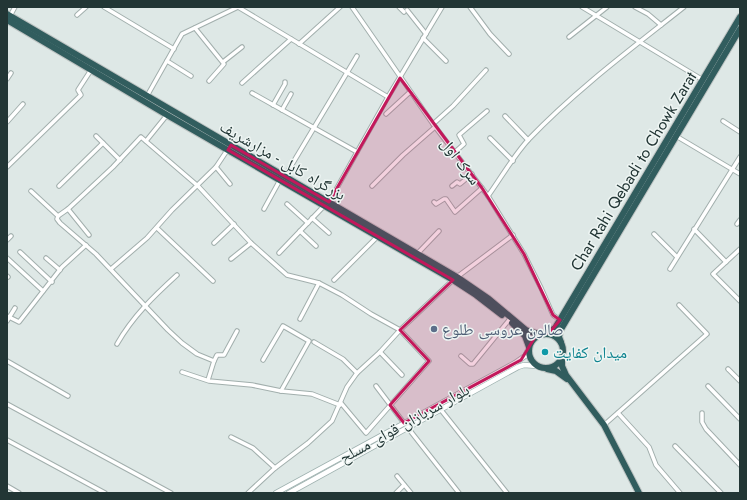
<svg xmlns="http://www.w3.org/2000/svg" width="747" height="500" font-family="Jost,'Noto Naskh Arabic',sans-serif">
<rect width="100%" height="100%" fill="#dee8e6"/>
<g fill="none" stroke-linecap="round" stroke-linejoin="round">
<defs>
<g id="street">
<path d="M104 7 174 49"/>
<path d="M238 7 388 97"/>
<path d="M352 7 433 124 488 196 524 254 541 288 553 315 560 320"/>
<path d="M399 7 404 12"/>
<path d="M470 7 490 34 509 54"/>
<path d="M582 7 703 80"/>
<path d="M635 7 648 14 661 25"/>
<path d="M407 10 426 34"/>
<path d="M77 15 86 7"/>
<path d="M10 16 15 7"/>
<path d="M195 28 224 64 209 81"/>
<path d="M569 37 607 7"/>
<path d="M423 38 446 61"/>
<path d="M299 44 340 7"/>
<path d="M167 61 191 76"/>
<path d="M223 62 242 47"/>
<path d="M7 79 11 73"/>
<path d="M242 83 291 39"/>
<path d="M252 93 357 152"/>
<path d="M147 96 182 34 238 7"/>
<path d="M273 105 285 84V82"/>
<path d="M282 110 291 94"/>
<path d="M386 114 410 92"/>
<path d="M505 116 528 140"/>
<path d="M723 121 740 132"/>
<path d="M7 122 23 104"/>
<path d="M433 124 453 106 486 70"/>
<path d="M96 136 120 160"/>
<path d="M676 136 740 174"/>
<path d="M490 138 513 161"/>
<path d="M146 141 167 115"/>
<path d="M455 152 464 144 459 135 487 111"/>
<path d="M7 167 81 95 78 90 91 70"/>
<path d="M216 167 230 184"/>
<path d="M285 176 357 56"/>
<path d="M59 186 103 143"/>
<path d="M372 186 403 155 435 127"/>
<path d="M452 186 457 182 460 184 472 174"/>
<path d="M31 191 58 216 57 219 60 223 96 254 168 330 182 343 197 354 214 361 208 380"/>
<path d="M488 196C501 178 514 155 529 139 576 90 631 49 684 7"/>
<path d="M329 202 388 97 442 7"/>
<path d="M434 202 436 204 444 199H446L455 212 482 188"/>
<path d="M287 204 308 223"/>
<path d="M68 209 89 235"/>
<path d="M264 209 280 180"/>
<path d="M58 216 68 209 113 167 141 137 198 186 251 243 287 275 319 283 342 295 371 314 400 330 429 361 366 433 341 403"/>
<path d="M312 218 329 233"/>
<path d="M737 224 740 220"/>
<path d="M157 228 213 281"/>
<path d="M694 229 726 262"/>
<path d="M300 231 316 246"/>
<path d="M654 234 677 257"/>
<path d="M7 240 11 236"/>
<path d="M214 243 234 224"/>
<path d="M740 249 713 274 740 301"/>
<path d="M20 252 52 282"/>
<path d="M279 253 324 206"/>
<path d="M418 253 439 231"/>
<path d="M7 258 43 291"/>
<path d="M46 258 60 270"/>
<path d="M231 259 251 243"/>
<path d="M111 269 147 238 172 210 216 167 228 149"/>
<path d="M670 269 740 157"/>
<path d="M7 276 8 277"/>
<path d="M457 277 513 235"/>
<path d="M334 280 378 236"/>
<path d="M7 316 19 322 62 267 86 245"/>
<path d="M300 319 319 283"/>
<path d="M7 321 15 308"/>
<path d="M314 342 343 359 357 373"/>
<path d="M117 344C133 316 154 296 177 275"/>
<path d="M380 352 402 375"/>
<path d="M461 356 470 364H473L509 320"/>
<path d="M263 360 283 326 309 341 281 391"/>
<path d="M7 361 68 396"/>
<path d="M214 361 217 355H224L237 331"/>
<path d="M728 369 740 381"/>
<path d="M182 372 209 381 252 385 281 391 312 394 340 405"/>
<path d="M376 386 404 423"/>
<path d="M708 386 740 419"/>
<path d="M7 404 171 493"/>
<path d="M441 410 507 493"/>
<path d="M618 413 649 447 656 465 680 493"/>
<path d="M702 413V422L706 429 740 465"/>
<path d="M604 425 707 334 679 305"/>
<path d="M408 428 459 493"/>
<path d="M231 437 253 448 275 468"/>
<path d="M7 440 105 493"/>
<path d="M675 446 721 493"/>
<path d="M397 476 411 493"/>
<path d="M7 486 19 493"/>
<path d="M248 493 275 468 308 443 332 421 347 387 357 373 380 352 400 330 453 280"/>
<path d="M396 493 404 485"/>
</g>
<g id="secondary">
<path d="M276 493 515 363 525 356 528 350"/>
<path d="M289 493 518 367 524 365 537 366"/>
</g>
<g id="highway">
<path d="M7 14 457 277 489 299 526 330 531 332 540 334"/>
<path d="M7 20 167 115 453 280 476 295 502 315"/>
<path d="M512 323 525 336 529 347"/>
<circle cx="546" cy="351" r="17"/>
<path d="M545 334 555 328 740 17"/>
<path d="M561 342 559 337 560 331 740 29"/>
<path d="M562 358V366L566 375 604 425 639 493"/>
<path d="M547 369 556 371 567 379"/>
</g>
</defs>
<use href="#street" stroke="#a2afad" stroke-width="5.5"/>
<use href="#secondary" stroke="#9fb2b0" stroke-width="6"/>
<use href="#highway" stroke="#bdc3c2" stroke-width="8"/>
<use href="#street" stroke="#fff" stroke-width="3.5"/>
<use href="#secondary" stroke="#fff" stroke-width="4.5"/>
<use href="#highway" stroke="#315d5e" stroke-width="6"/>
</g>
<path fill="#c2185b" fill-opacity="0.2" stroke="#c2185b" stroke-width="3" stroke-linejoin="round" d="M400 78 482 188 524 254 553 315 560 320 550 332 535 337 521 360 404 423 390 405 429 361 400 330 453 280 228 150 231 145 329 202Z"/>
<circle fill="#5c6f8a" stroke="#eef5f3" stroke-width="1.5" cx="434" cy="329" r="4"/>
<circle fill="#0f9aa8" stroke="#eef5f3" stroke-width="1.5" cx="545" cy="352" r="4"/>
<g text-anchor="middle" stroke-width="3" stroke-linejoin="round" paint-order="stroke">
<g font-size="16" fill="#223635" stroke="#eef5f3">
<text transform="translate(283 160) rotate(30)" y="6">بزرگراه کابل - مزارشریف</text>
<text transform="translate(461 161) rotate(53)" y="6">سرک اول</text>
<text transform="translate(633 171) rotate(-59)" y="6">Char Rahi Qebadi to Chowk Zarat</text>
<text transform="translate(404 423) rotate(-29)" y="6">بلوار سربازان قوای مسلح</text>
</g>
<g font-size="16" fill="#4e5e75" stroke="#eef5f3" text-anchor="start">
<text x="442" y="335">صالون عروسی طلوع</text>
</g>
<g font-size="16" fill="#0d838f" stroke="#eef5f3" text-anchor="start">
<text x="553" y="358">میدان کفایت</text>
</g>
</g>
<rect width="747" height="500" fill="none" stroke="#223635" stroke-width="16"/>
</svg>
